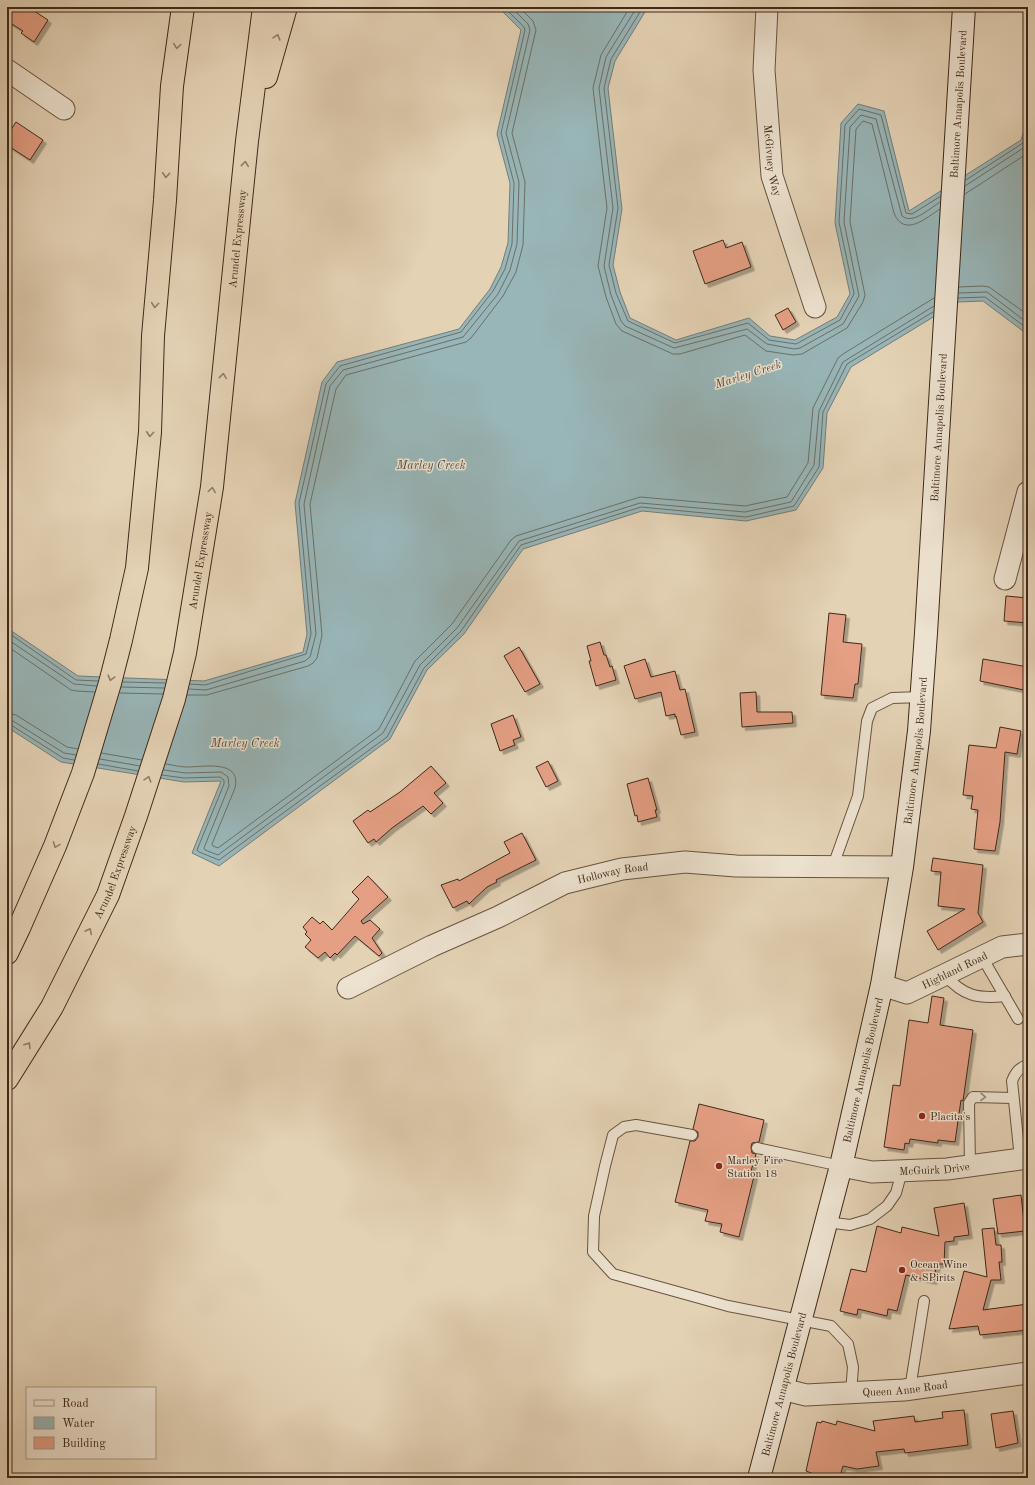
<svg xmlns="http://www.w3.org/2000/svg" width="1035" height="1485" font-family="'Old Standard TT',serif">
<defs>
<filter id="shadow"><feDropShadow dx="3.5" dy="3.5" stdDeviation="0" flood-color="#0004"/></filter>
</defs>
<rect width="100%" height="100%" fill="#e4d2b5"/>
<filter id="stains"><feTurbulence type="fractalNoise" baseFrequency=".005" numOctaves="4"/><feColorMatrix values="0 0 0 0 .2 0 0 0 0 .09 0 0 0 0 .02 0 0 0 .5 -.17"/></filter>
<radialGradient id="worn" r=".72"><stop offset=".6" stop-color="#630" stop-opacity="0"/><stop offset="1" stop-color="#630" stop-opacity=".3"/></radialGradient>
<path fill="#98b5b7" stroke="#747d78" d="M498 7H648L615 61 608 88 622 209 613 265 620 292 630 318 676 340 749 318 770 336 795 340 837 317 850 294 835 223 841 123 858 104 884 111 909 211 1021 140 1028 118V330L1023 331 983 301 958 302 851 367 827 413 823 468 796 510 746 521 642 511 523 549 464 634 427 670 390 739 219 866 192 853 221 781 184 782 61 762 7 727V628L78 676 204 681 303 652 307 634 295 503 322 382 337 362 459 329 490 289 501 267 508 243 510 183 497 134 521 30Z"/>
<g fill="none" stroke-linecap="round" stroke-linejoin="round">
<g stroke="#6b6f68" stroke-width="1">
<path d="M630 7 601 55 593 88 607 208 598 266 606 297 616 324 622 331 673 354H680L745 335 766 351 793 355 802 354 847 328 863 302 865 295 850 222 856 129 863 121 872 124 894 213C904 238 926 218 940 209"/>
<path d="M637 7 606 57 599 88 613 208 604 266 611 295 621 321 625 326 674 348 747 329 767 344 794 349 800 348 843 324 859 296 844 222 850 127 861 115 876 119 902 216C913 225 930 208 940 202"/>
<path d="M643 7 611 59 604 88 618 208 609 265 616 293 628 321 675 343 748 323 769 340 796 344 840 320 853 296 854 293 839 222 845 125 859 109 881 115 906 213 912 214 941 196"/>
<path d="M966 180 1023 143 1028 131"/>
<path d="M965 186 1028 145"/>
<path d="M965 194 1028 153"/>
<path d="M959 287 983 286 989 287 1028 315"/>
<path d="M959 293 987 292 1025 321H1028"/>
<path d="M958 298 985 297 1024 326H1028"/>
<path d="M7 632 76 680 98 681"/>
<path d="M7 639 74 684 97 686"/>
<path d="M7 646 71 690 77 691 95 692"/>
<path d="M123 682 165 683"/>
<path d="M190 684 205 685 306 654 311 634 299 503 326 384 340 366 461 332 493 291 505 269 512 244 514 183 501 133 525 30 524 27 504 7"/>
<path d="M121 687 164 688"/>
<path d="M189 689 206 690 305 661 310 657 316 634 304 504 330 386 343 370 463 337 498 294 510 270 517 244 519 182 506 133 530 30 528 24 511 7"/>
<path d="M120 693 163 694"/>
<path d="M187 695H207L308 666 313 663 317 658 322 635 310 504 336 389 346 375 466 342 471 338 503 296 516 272 523 245 525 182 512 133 536 30 533 21 519 7"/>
<path d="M7 713 16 715 67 747 78 749"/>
<path d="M7 719 13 721 64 753 76 755"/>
<path d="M7 724 11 725 63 758 74 760"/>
<path d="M101 753 142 760"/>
<path d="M100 759 140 766"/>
<path d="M98 764 138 771"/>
<path d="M166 764C173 765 180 767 187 767 203 767 242 759 235 788L212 844 213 846 218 848 379 729 415 661 452 624 511 540 516 536 640 497 745 506 787 497 808 463 813 408 838 358 843 354 934 298"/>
<path d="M164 770 185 773 221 772 228 777 229 786 204 848 205 850 218 855 383 733 420 665 457 628 519 541 640 503 745 512 791 502 814 465 819 411 843 362 934 306"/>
<path d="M162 775 184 778 220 777 224 780V784L197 850 199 852 219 860 387 737 424 668 461 631 521 545 641 507 746 517 794 506 819 467 823 412 847 364 933 312"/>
</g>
</g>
<g fill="#e59f84" stroke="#3e2919" filter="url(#shadow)">
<path d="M15 7H28L48 20 34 42 21 33 23 31 7 21Z"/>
<path d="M16 122 43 140 30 160 7 145V136Z"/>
<path d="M723 240 726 248 742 242 751 267 705 284 693 251Z"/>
<path d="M788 308 796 322 783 330 775 315Z"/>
<path d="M1006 596 1028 598V623L1004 621Z"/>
<path d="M829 613 846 615 843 642 862 644 858 684H855L853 698 821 695Z"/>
<path d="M600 642 604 655H606L610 667 612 666 616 680 596 686 589 661H591L587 646Z"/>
<path d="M519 647 540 684 525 692 504 656Z"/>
<path d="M645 659 651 677 675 671 680 690 685 689 695 732 681 735 676 716 675 717V714L666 716 661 692 635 699 624 666Z"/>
<path d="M983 659 1028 667 1024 690 980 681Z"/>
<path d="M756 692 757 712H792L793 723 742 727 740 693Z"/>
<path d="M513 715 521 737 513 740 515 745 500 751 491 724Z"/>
<path d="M1000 727 1021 731 1017 754 1005 752 1000 822 995 851 974 849 978 810 971 809 973 796 963 795 969 745 996 748Z"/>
<path d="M548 761 558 781 546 787 536 767Z"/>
<path d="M431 766 446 783 434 793 443 803 431 814 423 806 392 828 376 842 374 839 368 843 353 821 368 810 370 812 400 792Z"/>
<path d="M648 778 657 810H655L657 817 638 822 637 815 635 816 627 784Z"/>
<path d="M522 833 536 860 496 880 497 882 487 887 469 904 467 901 453 908 441 885 458 879 459 881 510 853 504 842Z"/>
<path d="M933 858 983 865 978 913 983 922 938 950 927 931 965 909 938 906 941 872 931 871Z"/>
<path d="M368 876 388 897 361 921 363 924 370 920 380 929 372 938 382 953 379 956 355 936 337 955 335 953 330 958 325 952 318 958 305 947 311 940 305 934 307 932 303 927 312 917 320 924 323 921 332 930 359 899 352 892Z"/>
<path d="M932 996 944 998 940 1025 973 1030 963 1101 961 1100 955 1142 938 1140V1143L910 1139 909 1144 905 1143 904 1150 884 1147 893 1085 900 1086 909 1020 928 1023Z"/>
<path d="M699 1104 764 1120 759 1142 752 1143 751 1147 752 1153 756 1154 751 1171 755 1172 739 1237 720 1232 722 1224 705 1221 708 1210 675 1202 690 1141H695L698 1137V1132L693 1129Z"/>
<path d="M1021 1195 1025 1231 998 1234 993 1199Z"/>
<path d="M964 1203 969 1235 954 1237V1241L945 1242 944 1264H937L933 1281 906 1275 897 1311 888 1309 887 1316 858 1309 857 1315 840 1311 851 1269 866 1272 877 1226 901 1233 902 1227 939 1236 934 1208Z"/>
<path d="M994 1228 996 1245H1001L1002 1262H999L1001 1280H991L983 1310 1028 1304V1330L980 1335 978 1326 949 1329 964 1271 987 1277 982 1229Z"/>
<path d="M964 1410 968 1445 905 1453 904 1449 876 1452 879 1466 857 1469 843 1466 840 1476 834 1475 833 1478H824L806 1471 817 1422 821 1423 822 1421 836 1425 837 1421 875 1431 873 1421 914 1416 915 1422 943 1418 942 1412Z"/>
<path d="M1013 1411 1018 1443 996 1448 991 1414Z"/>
</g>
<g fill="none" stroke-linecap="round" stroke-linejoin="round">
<defs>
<g id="service">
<path d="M833 866 858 796 867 721 872 708 892 698 922 697"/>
<path d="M982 957 1018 1019"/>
<path d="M945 975C963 996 978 999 1005 996"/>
<path d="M692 1135 636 1125 624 1127 613 1135 605 1166 594 1216 593 1252 613 1274 728 1306 831 1326 848 1344 853 1367 851 1393"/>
<path d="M757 1148 841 1166"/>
<path d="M1020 1159 1012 1081C1015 1073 1019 1067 1028 1065"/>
<path d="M970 1166 969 1103 973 1097 1013 1098"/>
<path d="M826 1222 850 1225 870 1219 887 1206 896 1193 902 1171"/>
<path d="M910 1389 924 1301"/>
</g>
<g id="minor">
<path id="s1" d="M767 7 764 70 772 176 815 307"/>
<path d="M7 70 64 109"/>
<path d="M1005 579 1028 492"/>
<path id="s2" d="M882 985 907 993 1002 947 1028 944"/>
<path id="s3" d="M348 988 432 946 498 917 565 883 622 869 685 862 736 866 902 867"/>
<path id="s4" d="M841 1166 872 1172 947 1169 1028 1158"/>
<path id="s5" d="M782 1389 806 1395 904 1390 1028 1373"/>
</g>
<g id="secondary">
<path id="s6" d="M759 1478 841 1166 882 985 902 867 919 731 926 633 964 7"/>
</g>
<g id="motorway">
<path d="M266 77 286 7"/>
<path d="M7 953 19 928 55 846 83 773 110 683 121 640 137 568 150 432 153 336 165 200 172 86 183 7"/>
<path id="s7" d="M7 1079 52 1007 108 895 136 816 174 699 185 653 212 487 247 141 264 7"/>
</g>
</defs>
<use href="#service" stroke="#685340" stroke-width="12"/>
<use href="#minor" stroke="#685340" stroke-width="23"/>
<use href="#secondary" stroke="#3e2919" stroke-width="24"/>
<use href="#motorway" stroke="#3e2919" stroke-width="24"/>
<use href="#service" stroke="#ede2cf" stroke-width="10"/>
<use href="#minor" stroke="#ede2cf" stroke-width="21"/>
<use href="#secondary" stroke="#ede2cf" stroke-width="22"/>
<use href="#motorway" stroke="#e4d2b5" stroke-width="22"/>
</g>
<defs><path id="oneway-chevron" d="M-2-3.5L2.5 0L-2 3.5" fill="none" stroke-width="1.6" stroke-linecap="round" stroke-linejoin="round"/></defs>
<g stroke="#917e67">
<use href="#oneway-chevron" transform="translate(277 37) rotate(-74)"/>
<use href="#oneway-chevron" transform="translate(177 46) rotate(98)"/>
<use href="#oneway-chevron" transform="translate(245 164) rotate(-84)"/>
<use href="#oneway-chevron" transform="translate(166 175) rotate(94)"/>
<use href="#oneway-chevron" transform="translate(155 305) rotate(95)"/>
<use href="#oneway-chevron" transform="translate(223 376) rotate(-84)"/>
<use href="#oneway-chevron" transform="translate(150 434) rotate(94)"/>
<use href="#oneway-chevron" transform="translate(212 490) rotate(-82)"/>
<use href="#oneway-chevron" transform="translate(111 678) rotate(105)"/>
<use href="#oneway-chevron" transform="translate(148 779) rotate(-72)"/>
<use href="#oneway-chevron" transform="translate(56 845) rotate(111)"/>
<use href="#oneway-chevron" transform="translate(89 931) rotate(-63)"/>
<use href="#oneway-chevron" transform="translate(28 1045) rotate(-58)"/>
</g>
<use stroke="#968674" href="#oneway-chevron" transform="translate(983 1097) rotate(2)"/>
<g fill="#8f2418" stroke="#ede2cf" stroke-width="1.5">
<circle cx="922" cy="1116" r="4"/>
<circle cx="719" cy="1166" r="4"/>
<circle cx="902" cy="1270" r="4"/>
</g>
<g text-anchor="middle" stroke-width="3" stroke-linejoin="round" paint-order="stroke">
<g font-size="11" fill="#3e2919" stroke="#ede2cf">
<text dy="4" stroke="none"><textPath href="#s6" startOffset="1393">Baltimore Annapolis Boulevard</textPath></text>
<text dy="4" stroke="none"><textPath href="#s1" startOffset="154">McGivney Way</textPath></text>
<text dy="4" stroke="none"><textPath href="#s7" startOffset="882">Arundel Expressway</textPath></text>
<text dy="4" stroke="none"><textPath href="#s6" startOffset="1069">Baltimore Annapolis Boulevard</textPath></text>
<text dy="4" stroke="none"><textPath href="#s7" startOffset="558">Arundel Expressway</textPath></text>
<text dy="4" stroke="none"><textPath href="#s6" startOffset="745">Baltimore Annapolis Boulevard</textPath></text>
<text dy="4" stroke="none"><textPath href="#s7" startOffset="234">Arundel Expressway</textPath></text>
<text dy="4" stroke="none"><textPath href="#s3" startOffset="290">Holloway Road</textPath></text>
<text dy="4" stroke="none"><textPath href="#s2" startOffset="79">Highland Road</textPath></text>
<text dy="4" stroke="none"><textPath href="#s6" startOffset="421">Baltimore Annapolis Boulevard</textPath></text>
<text dy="4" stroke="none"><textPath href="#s4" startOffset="94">McGuirk Drive</textPath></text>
<text dy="4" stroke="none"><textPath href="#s6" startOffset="97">Baltimore Annapolis Boulevard</textPath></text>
<text dy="4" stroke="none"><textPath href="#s5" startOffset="124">Queen Anne Road</textPath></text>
</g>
<g font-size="11" fill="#3e2919" stroke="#ede2cf" text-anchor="start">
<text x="930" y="1120">Placita's</text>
<text x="727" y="1164">Marley Fire<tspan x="727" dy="13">Station 18</tspan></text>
<text x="910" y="1268">Ocean Wine<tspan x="910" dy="13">&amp; SPirits</tspan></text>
</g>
<g font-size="12" font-style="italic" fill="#544c40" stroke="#ede2cf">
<text transform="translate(748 374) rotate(-18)" y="4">Marley Creek</text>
<text x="431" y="469">Marley Creek</text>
<text x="245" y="747">Marley Creek</text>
</g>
</g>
<rect width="1035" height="1485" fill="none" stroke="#e4d2b5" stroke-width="24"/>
<rect x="8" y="8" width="1019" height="1469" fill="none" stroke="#3e2919" stroke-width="2"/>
<rect x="12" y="12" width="1011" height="1461" fill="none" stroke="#3e2919"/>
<rect x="26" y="1387" width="130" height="72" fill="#ede2cf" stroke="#a79886"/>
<rect x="34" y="1400" width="20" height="6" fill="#ede2cf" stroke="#a79886"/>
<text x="62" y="1407" font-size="12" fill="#3e2919">Road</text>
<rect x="34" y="1417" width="20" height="12" fill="#98b5b7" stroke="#a79886"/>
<text x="62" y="1427" font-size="12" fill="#3e2919">Water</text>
<rect x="34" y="1437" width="20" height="12" fill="#e59f84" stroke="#a79886"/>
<text x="62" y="1447" font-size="12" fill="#3e2919">Building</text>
<rect width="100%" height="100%" filter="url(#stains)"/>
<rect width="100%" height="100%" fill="url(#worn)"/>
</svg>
